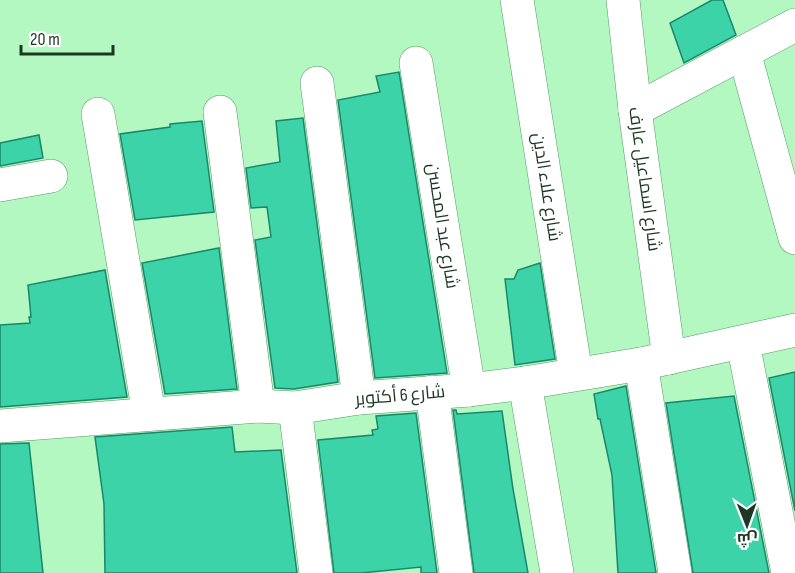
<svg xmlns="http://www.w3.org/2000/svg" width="795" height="573" font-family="'Sofia Sans Condensed',Cairo,sans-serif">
<rect width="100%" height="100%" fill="#b3f8c0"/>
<g fill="#3cd3a9" stroke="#1a876b" stroke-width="1.5">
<path d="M712 0H723L736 35 684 63 670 23Z"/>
<path d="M399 72 447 373 375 378 338 100 380 92 376 76Z"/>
<path d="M303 118 338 382 294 389 275 388 255 240 271 237 267 207 251 208 246 168 280 162 276 121Z"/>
<path d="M202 121 214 212 135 220 120 134 170 127V124Z"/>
<path d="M39 135 43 158 0 166V143Z"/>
<path d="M219 248 237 389 165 394 142 263Z"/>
<path d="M540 263 555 359 515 365 505 279H514L518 270Z"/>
<path d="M105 270 127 397 0 407V325L30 323 29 317H31L28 285Z"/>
<path d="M795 372V511L769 378Z"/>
<path d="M626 386 656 573H618L612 475 600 419H598L594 394Z"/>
<path d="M734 396 769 573H693L666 403Z"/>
<path d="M453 410H456L457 414 502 411 513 489 528 573H474Z"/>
<path d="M416 413 437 573H421V567L361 573H334L318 440 373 435 372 430 378 429 376 416Z"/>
<path d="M232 427 235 452 281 450 297 573H105L104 504 95 437Z"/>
<path d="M29 443 43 573H0V444Z"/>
</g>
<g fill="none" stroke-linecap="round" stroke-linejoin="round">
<defs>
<g id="minor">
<path d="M517 0 576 374"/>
<path d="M623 0 635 110 669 358"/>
<path d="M744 52 795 238"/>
<path d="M416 63 469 390"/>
<path d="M317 83 359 398"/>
<path d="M635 110 795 25"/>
<path d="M220 112 258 406"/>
<path d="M98 114 149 414"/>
<path d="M0 185 51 176"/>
<path d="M743 343 788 573"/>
<path d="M641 364 675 573"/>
<path d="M525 383 557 573"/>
<path d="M432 392 456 573"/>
<path d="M295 408 316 573"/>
<path d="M0 426 258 406 295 408 359 398 469 390 525 383 641 364 795 330"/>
</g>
</defs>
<use href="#minor" stroke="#569965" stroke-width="34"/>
<use href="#minor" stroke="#fff" stroke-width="33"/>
</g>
<g text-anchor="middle" stroke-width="4.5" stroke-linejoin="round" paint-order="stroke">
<g font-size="18" fill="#1c3823" stroke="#fff">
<text transform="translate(645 179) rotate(82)" y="6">شارع اسماعيل عارف</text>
<text transform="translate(547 187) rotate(81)" y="6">شارع علاء الدين</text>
<text transform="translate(443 226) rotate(81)" y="6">شارع عبد المحسن</text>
<text transform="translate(400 395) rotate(-5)" y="6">شارع 6 أكتوبر</text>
</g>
</g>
<g transform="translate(747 525) rotate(179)" stroke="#ffffff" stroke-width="4.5" paint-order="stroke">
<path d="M0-4.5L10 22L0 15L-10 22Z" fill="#1c3823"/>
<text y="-9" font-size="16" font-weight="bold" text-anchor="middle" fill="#1c3823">ش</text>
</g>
<path d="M21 45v9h92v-9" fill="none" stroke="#1c3823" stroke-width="3"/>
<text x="30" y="45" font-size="18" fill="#1c3823" stroke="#ffffff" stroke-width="4.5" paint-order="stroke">20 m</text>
</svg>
